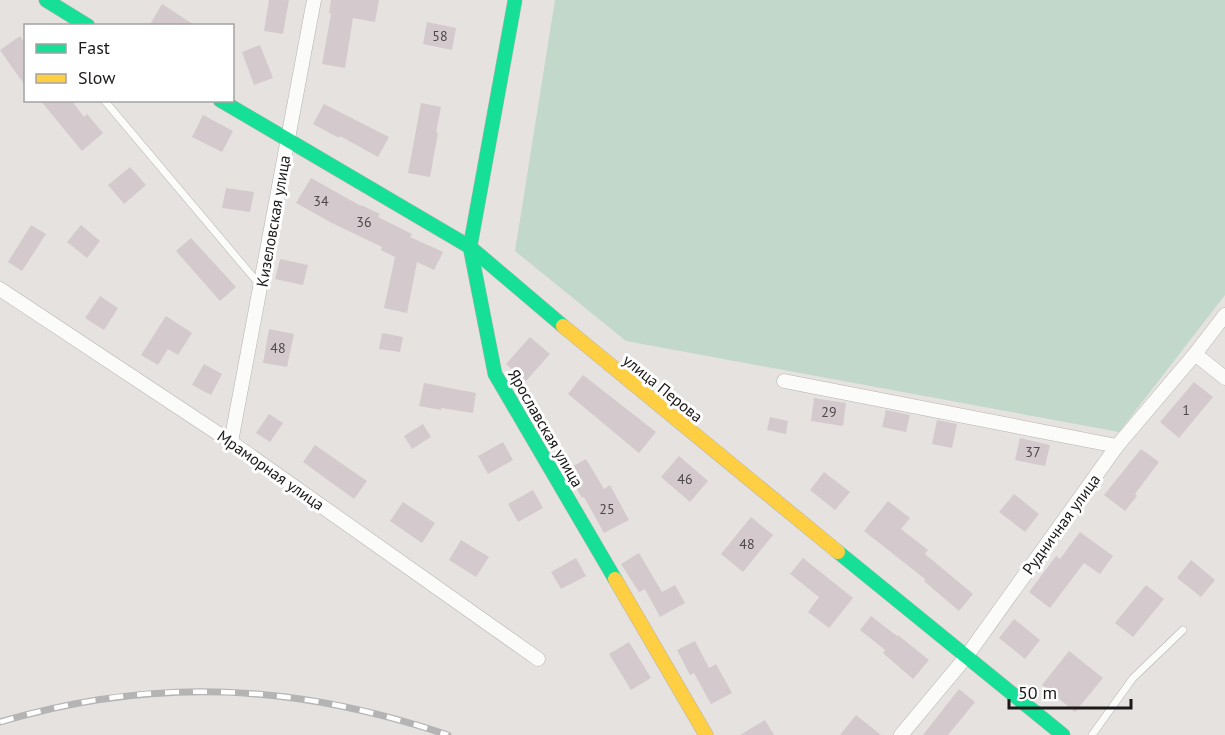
<svg xmlns="http://www.w3.org/2000/svg" width="1225" height="735" font-family="'PT Sans',sans-serif">
<rect width="100%" height="100%" fill="#e6e2e0"/>
<path fill="#c1d8cb" d="M555 0H1225V295L1119 432 626 341 515 251Z"/>
<g fill="#d4cacd">
<path d="M269 0H289L283 34 264 31Z"/>
<path d="M331 0H379L375 22 353 18 345 68 322 64 331 14 329 13Z"/>
<path d="M162 4 196 26H149Z"/>
<path d="M427 22 456 28 452 50 423 44Z"/>
<path d="M20 36 26 44V87L0 50Z"/>
<path d="M260 45 273 78 254 85 242 52Z"/>
<path d="M40 100H71L84 117 87 114 103 133 82 151Z"/>
<path d="M421 103 441 107 436 132 438 133 430 177 408 173Z"/>
<path d="M324 104 389 137 378 157 340 136 339 138 313 124Z"/>
<path d="M203 115 233 131 222 152 192 137Z"/>
<path d="M130 167 146 185 124 204 108 185Z"/>
<path d="M311 178 361 206V205L380 214 378 217 412 234 410 237 443 252 434 270 417 262 407 313 384 308 395 257 381 250 382 247 332 223 296 203Z"/>
<path d="M226 188 254 192 250 212 222 208Z"/>
<path d="M31 225 46 234 22 271 8 262Z"/>
<path d="M81 225 100 241 87 258 67 242Z"/>
<path d="M191 238 236 287 220 301 176 251Z"/>
<path d="M280 259 308 265 303 285 275 279Z"/>
<path d="M100 296 118 308 104 330 85 318Z"/>
<path d="M166 316 192 333 178 355 168 349 158 365 141 355Z"/>
<path d="M269 329 294 334 287 367 263 363Z"/>
<path d="M382 333 403 337 400 352 379 349Z"/>
<path d="M530 337 550 354 526 381 506 364Z"/>
<path d="M204 364 222 374 211 395 192 385Z"/>
<path d="M583 375 656 432 639 453 568 394Z"/>
<path d="M1194 382 1213 397 1179 438 1160 422Z"/>
<path d="M424 383 476 393 473 413 441 408V410L419 406Z"/>
<path d="M814 398 846 403 843 426 811 421Z"/>
<path d="M886 410 910 415 906 432 882 427Z"/>
<path d="M269 414 283 423 270 442 256 433Z"/>
<path d="M770 417 788 421 786 434 767 430Z"/>
<path d="M937 420 957 424 952 448 932 444Z"/>
<path d="M423 424 431 437 412 449 404 436Z"/>
<path d="M1020 438 1050 445 1045 466 1015 460Z"/>
<path d="M503 442 513 460 488 474 478 456Z"/>
<path d="M315 445 367 481 354 499 303 462Z"/>
<path d="M1141 449 1159 462 1135 494 1137 496 1125 511 1104 495Z"/>
<path d="M679 456 708 481 690 502 661 477Z"/>
<path d="M586 459 604 489 610 485 629 520 604 533 584 497 582 498 566 470Z"/>
<path d="M824 472 850 492 835 510 810 490Z"/>
<path d="M533 490 543 508 518 522 508 504Z"/>
<path d="M1014 494 1039 514 1025 532 999 512Z"/>
<path d="M888 501 910 518 901 529 928 550 925 554 973 594 959 611 924 581 925 579 864 531Z"/>
<path d="M403 502 435 523 422 543 390 521Z"/>
<path d="M751 517 773 535 743 572 721 554Z"/>
<path d="M1080 532 1113 556 1100 574 1084 563 1050 608 1029 592 1056 556 1060 559Z"/>
<path d="M461 540 489 557 476 577 449 560Z"/>
<path d="M639 553 662 592 675 585 685 603 660 617 645 589 639 592 621 564Z"/>
<path d="M576 558 586 576 561 589 551 572Z"/>
<path d="M803 558 853 598 829 628 808 612 819 597 790 574Z"/>
<path d="M1191 560 1215 580 1201 597 1177 578Z"/>
<path d="M1146 585 1164 599 1133 637 1115 623Z"/>
<path d="M871 616 897 636 898 635 929 660 913 679 883 653 885 650 860 630Z"/>
<path d="M1014 619 1040 640 1025 659 999 638Z"/>
<path d="M695 641 709 668 716 664 732 693 711 704 694 673 690 675 677 650Z"/>
<path d="M629 642 651 678 631 690 609 654Z"/>
<path d="M1069 651 1103 678 1075 712 1042 685Z"/>
<path d="M959 689 975 702 948 735H923Z"/>
<path d="M856 715 881 735H840Z"/>
<path d="M765 720 774 735H740Z"/>
</g>
<g fill="none" stroke-linecap="round" stroke-linejoin="round">
<defs>
<g id="lane">
<path d="M104 100 259 284"/>
<path d="M1092 735 1133 678 1183 630"/>
</g>
<g id="street">
<path d="M0 289 231 442 538 659"/>
<path d="M1195 354 1225 378"/>
<path d="M784 381 1117 446"/>
<path d="M231 442 314 0"/>
<path d="M901 735 966 657 1117 446 1195 354 1225 315"/>
</g>
<g id="fast">
<path d="M46 0 88 26"/>
<path d="M515 0 470 247 495 374 615 579"/>
<path d="M220 100 470 247 563 326"/>
<path d="M838 552 1063 735"/>
</g>
<g id="slow">
<path d="M563 326 838 552"/>
<path d="M615 579 706 735"/>
</g>
</defs>
<use href="#lane" stroke="#b4b2b0" stroke-width="8"/>
<use href="#street" stroke="#b4b2b0" stroke-width="15"/>
<use href="#fast" stroke="#b4b2b0" stroke-width="15"/>
<use href="#slow" stroke="#b4b2b0" stroke-width="15"/>
<use href="#lane" stroke="#fbfbfa" stroke-width="7"/>
<use href="#street" stroke="#fbfbfa" stroke-width="14"/>
<use href="#fast" stroke="#16e098" stroke-width="14"/>
<use href="#slow" stroke="#ffcf43" stroke-width="14"/>
<defs>
<path id="rail" d="M0 722C155 676 296 684 448 735"/>
</defs>
<use href="#rail" stroke="#b5b4b4" stroke-width="7"/>
<use href="#rail" stroke="#fff" stroke-width="4.5" stroke-dasharray="14" stroke-linecap="butt"/>
</g>
<g text-anchor="middle" stroke-width="6" stroke-linejoin="round" paint-order="stroke">
<g font-size="14" fill="#4d4848">
<text x="440" y="41">58</text>
<text x="321" y="206">34</text>
<text x="364" y="227">36</text>
<text x="278" y="353">48</text>
<text x="1186" y="415">1</text>
<text x="829" y="417">29</text>
<text x="1033" y="457">37</text>
<text x="685" y="484">46</text>
<text x="607" y="514">25</text>
<text x="747" y="549">48</text>
</g>
<g font-size="16" fill="#1c1918" stroke="#fff">
<text transform="translate(273 221) rotate(-80)" y="6">Кизеловская улица</text>
<text transform="translate(663 388) rotate(39)" y="6">улица Перова</text>
<text transform="translate(546 428) rotate(60)" y="6">Ярославская улица</text>
<text transform="translate(271 470) rotate(35)" y="6">Мраморная улица</text>
<text transform="translate(1061 524) rotate(-54)" y="6">Рудничная улица</text>
</g>
</g>
<rect x="24" y="24" width="210" height="78" fill="#ffffff" stroke="#a4a3a3" stroke-width="1.5"/>
<rect x="36" y="44" width="30" height="9" fill="#16e098" stroke="#a4a3a3" stroke-width="1.5"/>
<text x="78" y="54" font-size="18" fill="#1c1918">Fast</text>
<rect x="36" y="74" width="30" height="9" fill="#ffcf43" stroke="#a4a3a3" stroke-width="1.5"/>
<text x="78" y="84" font-size="18" fill="#1c1918">Slow</text>
<path d="M1009 699v9h122v-9" fill="none" stroke="#1c1918" stroke-width="3"/>
<text x="1018" y="699" font-size="18" fill="#1c1918" stroke="#ffffff" stroke-width="4.5" paint-order="stroke">50 m</text>
</svg>
